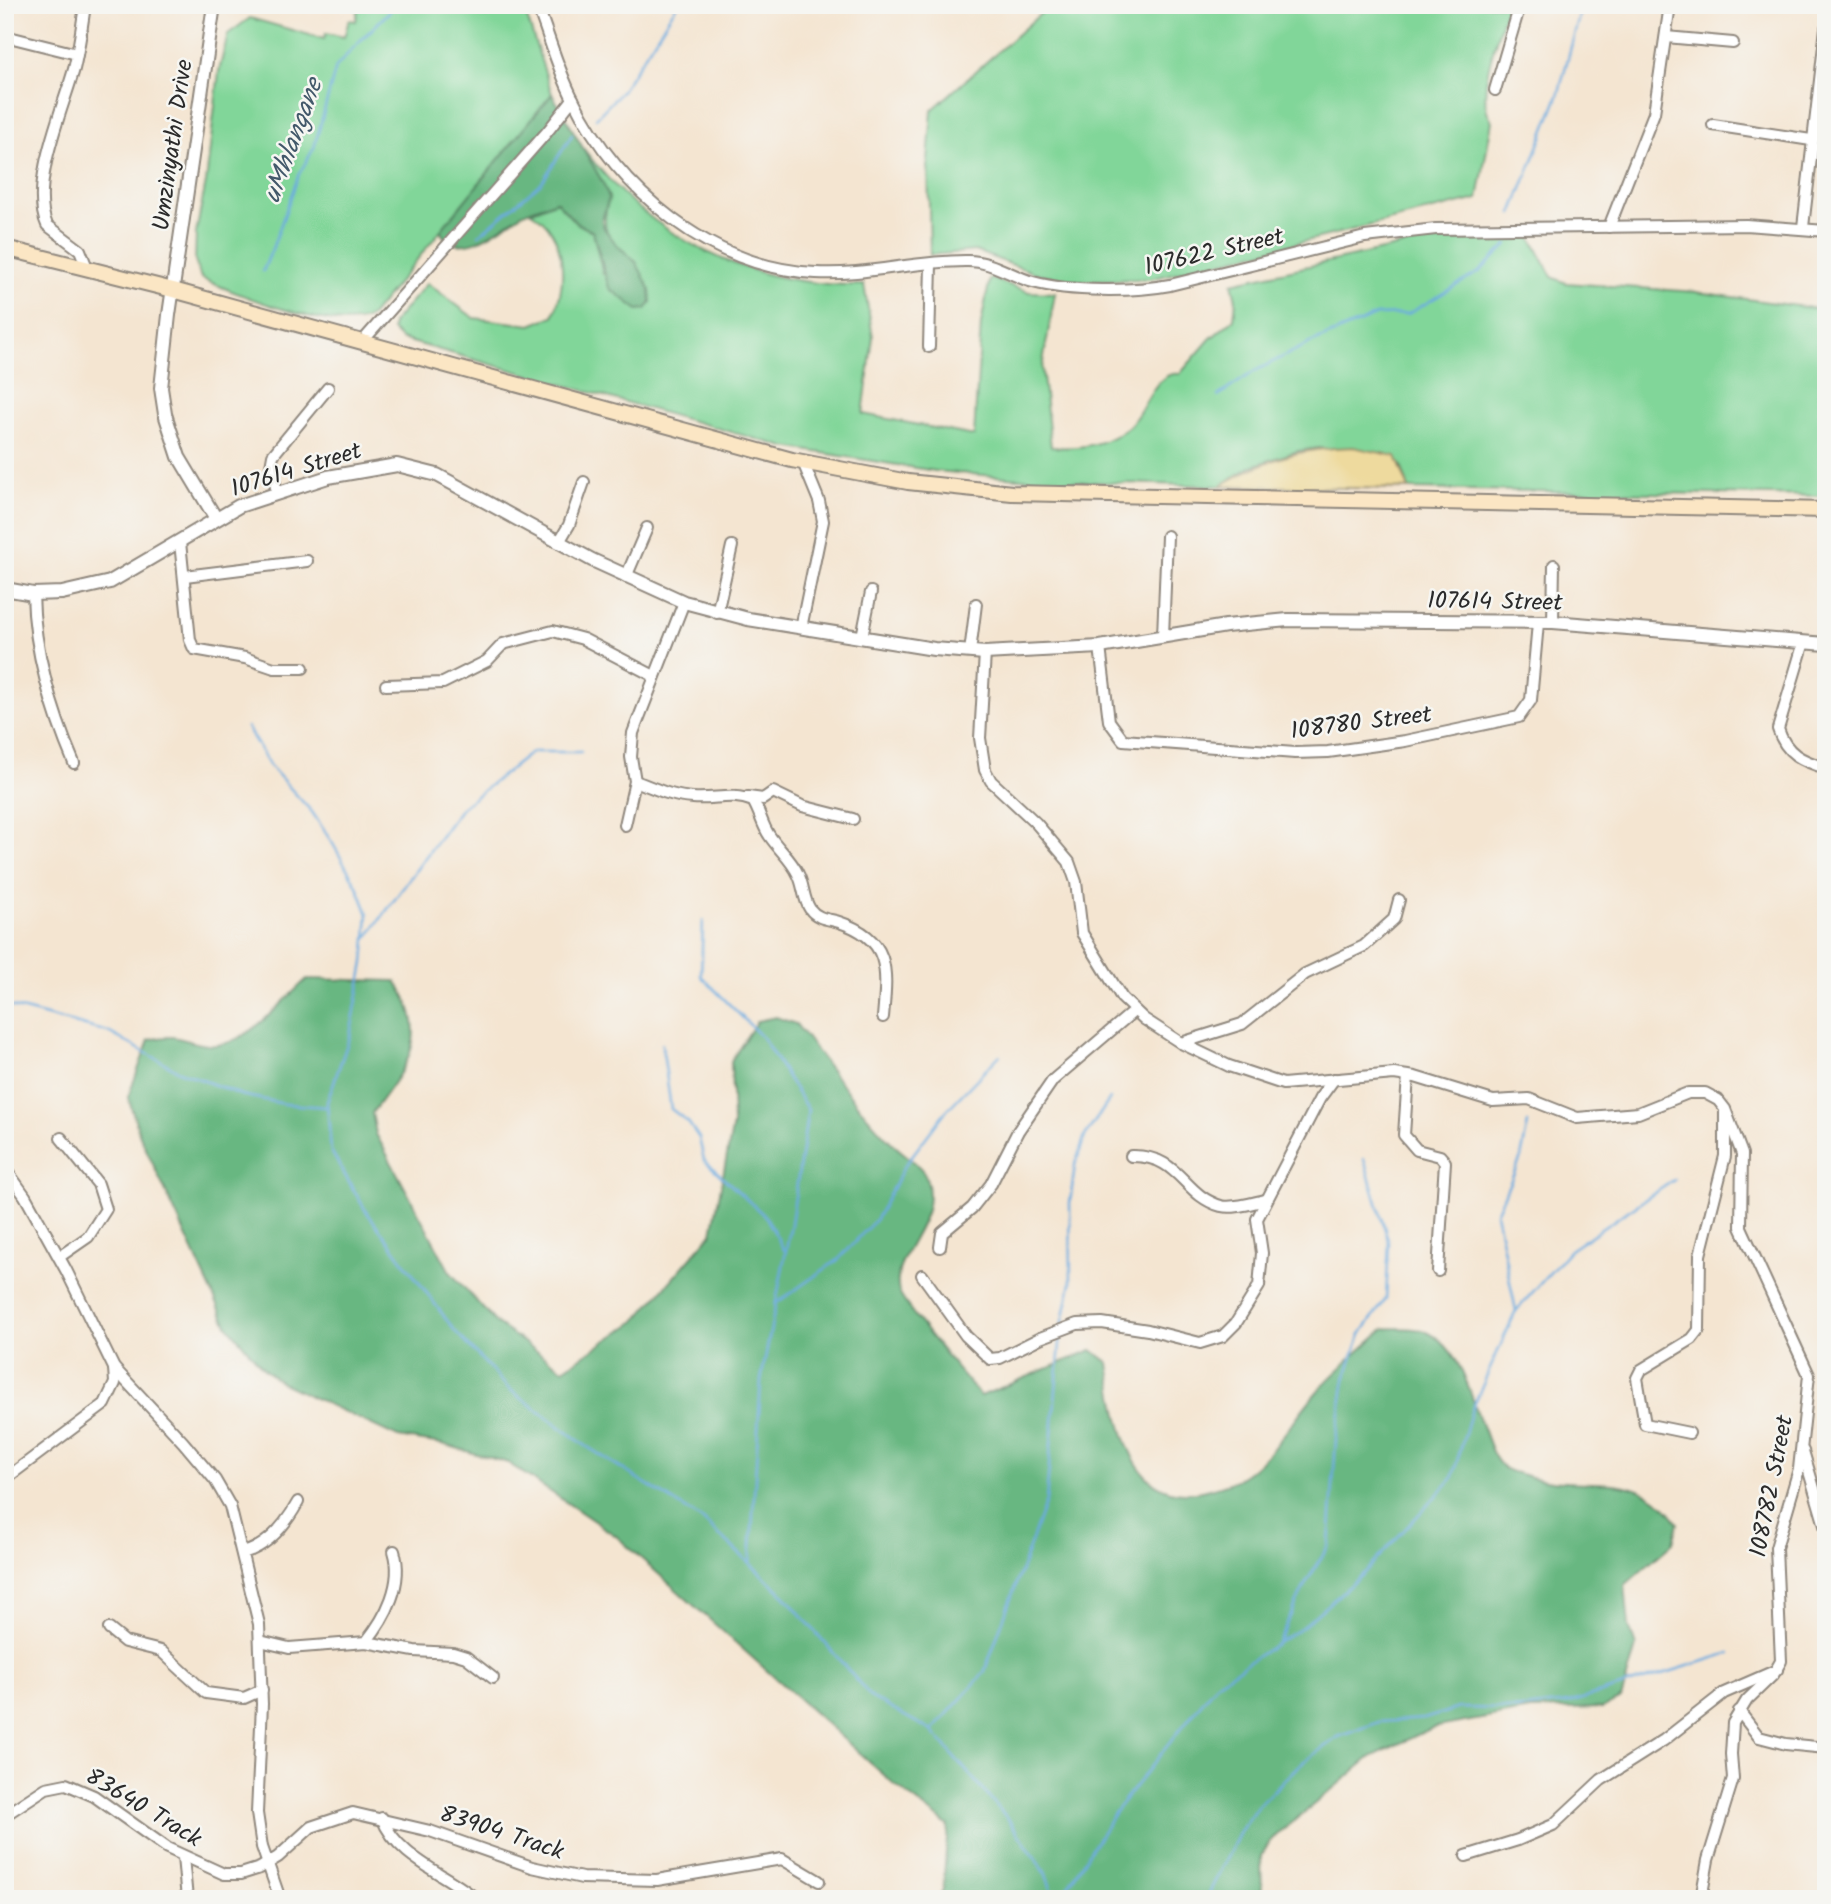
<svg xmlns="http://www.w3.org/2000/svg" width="1831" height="1904" font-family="Kalam,sans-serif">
<rect width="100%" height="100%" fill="#f6f6f2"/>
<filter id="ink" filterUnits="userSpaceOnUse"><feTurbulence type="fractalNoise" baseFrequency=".0143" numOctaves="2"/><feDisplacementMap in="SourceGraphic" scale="14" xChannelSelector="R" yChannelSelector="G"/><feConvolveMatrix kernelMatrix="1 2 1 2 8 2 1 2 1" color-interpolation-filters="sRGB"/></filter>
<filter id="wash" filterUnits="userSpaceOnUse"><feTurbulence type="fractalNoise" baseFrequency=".00686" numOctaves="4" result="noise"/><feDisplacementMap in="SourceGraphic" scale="28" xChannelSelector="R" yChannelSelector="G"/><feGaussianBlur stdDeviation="1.57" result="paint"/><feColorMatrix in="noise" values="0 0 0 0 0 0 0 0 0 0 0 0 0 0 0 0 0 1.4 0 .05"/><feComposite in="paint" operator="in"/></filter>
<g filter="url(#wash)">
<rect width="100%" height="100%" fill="#f4e5d1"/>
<g fill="#81d699" stroke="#568062" stroke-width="2">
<path d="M359 5H523L552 94 372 315C347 339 231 292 201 278L195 261 196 233 206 182 219 71 228 34 250 18 324 39 326 33 344 37 349 20 356 21Z"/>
<path d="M1044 5H1414L1423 9 1424 5H1507C1499 34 1473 97 1492 121L1478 199 1151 279 1073 281 1035 273 975 251 930 255 928 161 932 110 1046 9Z"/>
<path d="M583 148C651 240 750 287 864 285L873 337 863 414 974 436 981 324 990 278 1029 292 1055 293 1042 368 1051 447C1078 449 1108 445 1129 426 1146 410 1154 370 1180 374L1210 339 1234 319 1236 300 1232 283 1423 241 1531 237 1552 277 1566 283 1696 292 1826 310V496L1409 489 1401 465 1319 448 1298 451 1252 466 1220 486 1056 481 935 471 785 447 401 339 392 330 393 323 427 283 474 318 531 325 553 316C568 282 567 233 531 212L556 201 575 222 593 232 603 274 636 262C609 238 598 234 609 198Z"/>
</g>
<g fill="#68b781" stroke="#4a7156" stroke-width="2">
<path d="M552 94 603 183 609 198 602 220 604 228 617 245 636 262 650 289 651 303 646 309 638 310 609 288 593 232 575 222 556 201C545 206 530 209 520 215 500 228 458 264 440 231Z"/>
<path d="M307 979 396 981C434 1038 405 1067 372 1113L376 1134 450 1272 497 1324 563 1369 636 1321 712 1233 733 1124 731 1061 757 1021 776 1017 796 1024C825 1061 860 1113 893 1144 902 1153 922 1165 926 1177 942 1224 889 1252 899 1292 902 1303 969 1384 981 1396L1092 1350 1109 1363C1117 1417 1129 1511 1206 1490 1222 1486 1236 1482 1250 1471 1281 1446 1298 1410 1326 1382 1345 1363 1365 1346 1385 1328 1397 1329 1416 1327 1427 1332 1462 1348 1471 1399 1484 1431 1489 1444 1493 1459 1504 1468 1509 1472 1518 1473 1524 1475 1579 1494 1640 1463 1678 1523L1673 1543 1625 1585 1629 1626 1636 1647 1621 1699 1602 1708 1530 1710 1432 1728 1371 1757 1272 1839 1261 1856 1262 1899H938L943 1889 948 1826 894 1784 616 1536 508 1463 442 1444 398 1437 282 1383 265 1370 227 1325 140 1136 128 1097 149 1040C179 1032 181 1042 208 1045 245 1049 282 1001 307 979Z"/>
</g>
<path fill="#eeda9e" stroke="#8c8264" stroke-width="2" d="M1353 447 1396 456 1409 489 1220 486C1264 459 1302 448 1353 447Z"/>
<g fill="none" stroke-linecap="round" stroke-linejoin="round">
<g stroke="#6cabdf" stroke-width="2.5">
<path d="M357 44 396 5"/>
<path d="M596 118 621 92 677 5"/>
<path d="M1512 214 1558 96 1582 5"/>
<path d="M479 235 542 182 572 135"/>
<path d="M271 252 299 174 314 148 336 67 355 46"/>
<path d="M263 271 270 254"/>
<path d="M1218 396 1255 371 1308 344 1377 315 1408 314 1479 272 1508 244"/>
<path d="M247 727 269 765 312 812 333 844 357 886 368 914 364 963 350 1036 327 1102 331 1151 366 1211 455 1331 509 1389 586 1446 703 1520 784 1595 872 1698 932 1731 1008 1819 1045 1872 1055 1899"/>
<path d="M703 920 701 976 762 1037 808 1110 791 1224 761 1380 750 1563"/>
<path d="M366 939 461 808 532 752H581"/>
<path d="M5 1005 108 1032 179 1071 241 1095 285 1104 327 1107"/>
<path d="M662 1044 671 1109 688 1122 699 1138 704 1160 766 1217 784 1250"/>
<path d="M775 1304 839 1259 876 1219 905 1165 945 1112 1000 1055"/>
<path d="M1516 1311 1496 1213 1521 1158 1528 1123"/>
<path d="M1062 1326 1071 1283 1070 1203 1075 1165 1085 1136 1110 1099"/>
<path d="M1278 1642 1306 1583 1329 1545 1336 1439 1345 1379 1361 1334 1386 1299 1389 1243 1364 1159"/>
<path d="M932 1731 984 1673 1046 1501 1061 1333"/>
<path d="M1060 1899 1114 1813 1218 1682 1302 1627 1365 1572 1452 1479 1472 1409 1516 1311 1570 1250 1674 1180"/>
<path d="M1206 1899 1241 1830 1258 1806 1299 1765 1338 1737 1379 1722 1424 1719 1459 1708 1514 1709 1569 1703 1730 1653"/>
</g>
</g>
</g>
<g filter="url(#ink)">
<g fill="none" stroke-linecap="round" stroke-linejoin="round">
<defs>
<g id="minor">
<path d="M85 5C82 26 79 48 74 69 63 109 29 185 47 225L80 250 88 270"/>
<path d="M537 5C549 36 558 70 573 99 618 191 711 268 816 273 867 276 917 260 968 261 992 261 1011 276 1033 282 1070 292 1133 292 1170 285L1365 237 1436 229 1746 225 1826 231"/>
<path d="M5 36 77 54"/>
<path d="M1666 37 1733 43"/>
<path d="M1495 90 1520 5"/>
<path d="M1713 125 1811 140"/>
<path d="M1609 227 1654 113 1670 5"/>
<path d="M1803 227 1826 28"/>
<path d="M362 342 547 132 573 99"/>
<path d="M929 347 931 264"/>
<path d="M277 492 271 466 273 455 328 388"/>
<path d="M180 542 190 640 194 649 245 658 274 668H303"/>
<path d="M559 542 569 525 584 482"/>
<path d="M185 576 307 561"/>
<path d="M626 577 647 528"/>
<path d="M33 594C34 650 52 712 74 763"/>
<path d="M717 613 732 546"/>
<path d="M1553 622 1554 565"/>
<path d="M801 628 823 521 819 501 803 462"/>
<path d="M1163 636 1167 536"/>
<path d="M862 637 871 592"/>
<path d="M1804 642 1778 729C1786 754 1802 761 1826 768"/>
<path d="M1100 647 1109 721 1123 740 1295 753 1328 752 1405 741 1519 717 1531 700 1538 623"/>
<path d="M970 652 976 604"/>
<path d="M985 653 980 738 985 770 991 781 1036 823 1069 862 1076 882 1082 933 1122 998 1144 1019 1181 1043 1229 1066 1283 1084 1394 1074 1415 1077 1493 1101 1529 1099 1577 1118 1638 1113 1688 1093H1705L1718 1100 1725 1109 1742 1154 1741 1227 1809 1375 1799 1469 1776 1548 1781 1661 1773 1675 1747 1700 1733 1723 1731 1754 1733 1779 1708 1860 1701 1899"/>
<path d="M386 685 443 683 487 661 503 644 553 631 583 639 654 676"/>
<path d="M635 781C654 788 672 797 693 798 715 800 732 792 753 801 760 812 762 825 769 835 778 849 791 859 798 874 804 885 803 899 810 909 817 919 829 919 839 922 892 939 887 972 883 1017"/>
<path d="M748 797 763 799 773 792 802 806 853 819"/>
<path d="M625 825 635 781 631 757 633 733 684 602"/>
<path d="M1181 1043 1242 1024 1305 974 1364 946 1394 919 1399 900"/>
<path d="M1408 1076 1404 1135 1417 1150 1440 1156 1445 1162 1438 1271"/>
<path d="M1131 1156C1181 1155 1182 1195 1221 1206 1234 1209 1252 1203 1265 1200"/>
<path d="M5 1168 25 1196 66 1270 114 1368 183 1442 215 1480 230 1506 259 1624 262 1704 257 1813 262 1847 280 1899"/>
<path d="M940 1247 942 1233 972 1208 991 1184 1018 1131 1053 1080 1134 1011"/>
<path d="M59 1257 88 1237 106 1209 98 1184 61 1138"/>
<path d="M922 1275 966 1336 990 1359 1000 1358 1040 1338 1077 1324 1102 1323 1148 1330 1200 1343 1223 1336 1236 1323 1259 1286 1262 1253 1257 1219 1320 1098 1334 1079"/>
<path d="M1689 1433 1645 1424 1637 1378 1641 1370 1692 1339 1699 1330 1700 1255 1725 1156V1112"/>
<path d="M1803 1451 1826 1529"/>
<path d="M5 1479 105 1404 115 1383 114 1368"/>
<path d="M243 1553C268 1546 286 1524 298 1502"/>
<path d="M109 1629 125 1642 161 1651 206 1693 244 1698 262 1690"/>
<path d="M260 1641 289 1648 366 1642 414 1651 453 1653 466 1657 493 1678"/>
<path d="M366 1642C386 1617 404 1583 394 1551"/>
<path d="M1739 1711 1759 1737 1786 1744 1826 1748"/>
<path d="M5 1815 46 1788 66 1784 94 1796 167 1848 224 1874H241L260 1868 278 1857 311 1827 353 1813 430 1831 532 1867 582 1878 657 1880 782 1859 819 1881"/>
<path d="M382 1818C398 1859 446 1873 476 1899"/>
<path d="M1466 1856 1518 1840 1553 1825 1601 1780 1664 1740 1724 1693 1777 1670"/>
<path d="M183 1857 187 1899"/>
</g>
<g id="tertiary">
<path d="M214 5 169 315 161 388 165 414 179 457 215 517"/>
<path d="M5 589 33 594 62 593 110 582 239 506 328 477 397 465 437 475 592 560 684 602 748 619 934 649 985 653 1100 647 1226 626 1288 620 1553 622 1826 644"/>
</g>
<path id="secondary" d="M5 248 173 290 792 460 908 482 1012 493 1826 510"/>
</defs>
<use href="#minor" stroke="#90887e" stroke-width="14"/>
<use href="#tertiary" stroke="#90887e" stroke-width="16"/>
<use href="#secondary" stroke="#90887e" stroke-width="18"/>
<use href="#minor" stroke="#fff" stroke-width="10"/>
<use href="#tertiary" stroke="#fff" stroke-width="12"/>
<use href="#secondary" stroke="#fbe6c4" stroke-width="14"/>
</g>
</g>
<g text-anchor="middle" stroke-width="5" stroke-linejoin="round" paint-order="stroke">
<g font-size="24" fill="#2b2b2b" stroke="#f6f6f2">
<text transform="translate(172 145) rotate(-82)" y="8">Umzinyathi Drive</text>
<text transform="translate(1214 251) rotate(-13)" y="8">107622 Street</text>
<text transform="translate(296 469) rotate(-17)" y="8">107614 Street</text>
<text transform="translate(1495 601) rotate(1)" y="8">107614 Street</text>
<text transform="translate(1361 722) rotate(-7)" y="8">108780 Street</text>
<text transform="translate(1771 1486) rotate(-79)" y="8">108782 Street</text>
<text transform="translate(144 1807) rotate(31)" y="8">83640 Track</text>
<text transform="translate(502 1832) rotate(18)" y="8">83904 Track</text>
</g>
<g font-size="26" font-style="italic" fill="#42586a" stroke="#f6f6f2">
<text transform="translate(292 140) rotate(-70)" y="9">uMhlangane</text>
</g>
</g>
<rect width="1831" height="1904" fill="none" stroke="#f6f6f2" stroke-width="28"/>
</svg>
